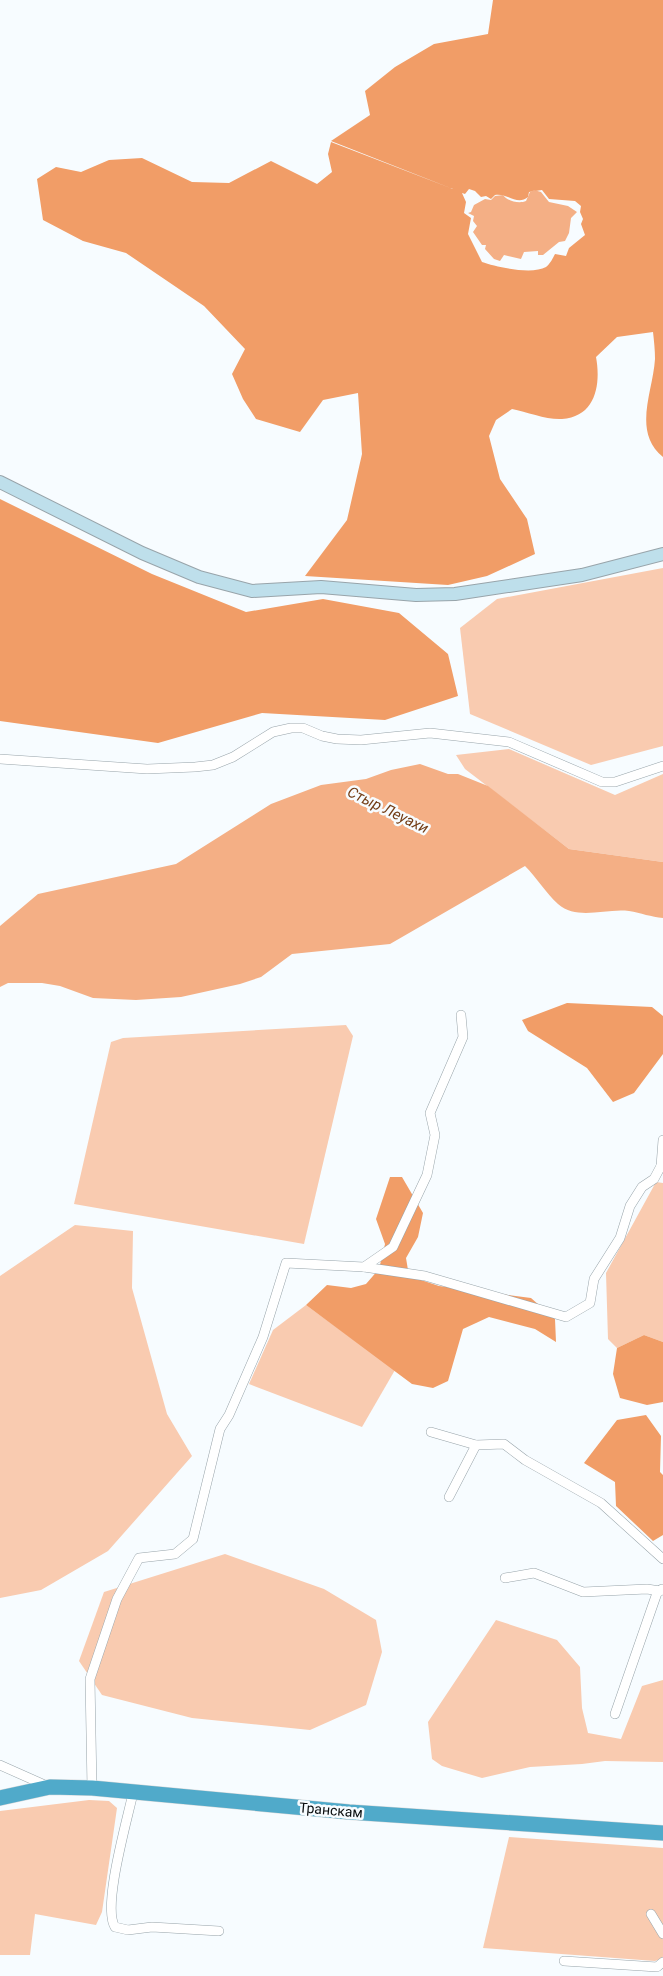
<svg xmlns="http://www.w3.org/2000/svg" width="663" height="1976" font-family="Roboto,sans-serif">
<rect width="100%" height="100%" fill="#f7fcff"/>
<g fill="#f9cbb0">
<path d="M663 568V746L591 765 470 714 460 628 497 599Z"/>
<path d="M509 749 615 795 663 774V862L569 849 465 769 456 755Z"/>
<path d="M346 1025 353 1036 304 1244 74 1204 111 1042 123 1038Z"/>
<path d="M656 1182 663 1183V1342L644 1335 617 1348 608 1339 606 1273Z"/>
<path d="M75 1225 133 1231 132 1288 167 1414 192 1456 108 1551 41 1590 0 1598V1276Z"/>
<path d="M306 1305 395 1370 362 1427 249 1384 273 1330Z"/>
<path d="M225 1554 324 1589 376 1620 382 1652 366 1705 310 1730 192 1718 102 1695 79 1661 104 1592Z"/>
<path d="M496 1620 557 1640 580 1667 582 1708 588 1733 621 1739 642 1686 663 1680V1762L605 1761 582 1764 530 1767 482 1778 442 1766 432 1759 428 1722Z"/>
<path d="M89 1800 109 1801 117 1808 102 1912 96 1925 35 1914 30 1955H0V1811Z"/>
<path d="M509 1837 663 1848V1958L655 1961 483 1948Z"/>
</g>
<g fill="#f19d67" fill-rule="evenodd">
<path d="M493 0H663V457C632 432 653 392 655 359 655 350 654 341 653 332L617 337 596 357C601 384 596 417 562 419 547 420 527 412 512 409L496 420 489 436 500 479 527 519 535 554 487 576 448 585 305 576 347 520 362 454 358 393 323 400 300 432 256 419 243 399 232 374 245 349 204 306 126 253 83 241 43 220 37 179 56 167 81 172 109 160 142 158 192 182 229 183 271 161 317 184 332 172 328 154 331 142 453 189 331 141 370 115 365 91 395 67 434 44 488 34ZM469 189 475 191 481 197 486 196 491 199 495 195C508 193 517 206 528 197L529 192 542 190 549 199 575 201 581 206 580 212 583 219 581 224 585 235 569 248 566 256 555 254C553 258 550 264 546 267 532 275 496 267 482 262L468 234 471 218 464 213 466 202 462 193 465 194Z"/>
<path d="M0 499 152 574 246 612 323 599 399 613 448 654 458 696 385 720 262 713 158 743 0 721Z"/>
<path d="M567 1003 652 1007 663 1016V1054L634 1093 613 1102 587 1068 528 1031 522 1020Z"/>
<path d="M390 1177H402L423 1213 418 1237 406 1258 409 1276 439 1286 531 1298 555 1319 556 1342 535 1329 489 1317 463 1329 448 1381 433 1388 412 1384 306 1305 327 1285 351 1288 366 1284 379 1269 385 1244 376 1219Z"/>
<path d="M644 1335 663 1342V1402L647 1405 620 1398 613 1374 617 1348Z"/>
<path d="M646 1415 661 1436 660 1472 663 1475V1535L653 1541 616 1506 615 1482 584 1463 617 1420Z"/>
</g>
<g fill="#f4af85">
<path d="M534 190 541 192 549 202 568 206 577 212 571 218 569 233 565 241 559 242 543 255H538V251L524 252 521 259 504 255 500 261 494 259 485 249 486 245H482L473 232 477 226 473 221 474 216 468 213 471 212 474 205 485 199 491 200 495 196 503 195C507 201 519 204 526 201L530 192Z"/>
<path d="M420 764 448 774H458L488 786 569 849 663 862V918C651 917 641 913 629 911 605 908 578 921 558 904 546 893 536 877 525 866L390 944 292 954 261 977 240 984 181 997 136 1000 93 998 60 986 42 983H8L0 987V926L38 894 176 864 271 804 321 785 366 779 391 770Z"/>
</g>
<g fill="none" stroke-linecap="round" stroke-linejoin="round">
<defs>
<g id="minor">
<path d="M0 759 147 769 195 767 213 765 233 757 273 732 291 728H303L322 736 337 739 361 740 430 733 509 742 602 782H615L663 766"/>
<path d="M663 1140 661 1166 663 1167"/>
<path d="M364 1267 425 1276 566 1317 590 1303 594 1279 620 1238 630 1206 642 1187 654 1179 661 1166"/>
<path d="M431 1432 476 1445 504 1444 525 1460 601 1503 663 1559"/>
<path d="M449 1497 476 1445"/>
<path d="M505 1578 534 1573 583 1592 647 1589 660 1591"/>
<path d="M615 1714 657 1593 662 1589"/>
<path d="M0 1765 47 1786"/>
<path d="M92 1788 90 1679 117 1599 139 1558 175 1554 193 1539 220 1429 229 1415 263 1337 286 1263 364 1267 393 1247 427 1175 435 1135 430 1113 463 1037 461 1015"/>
<path d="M133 1793C127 1821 102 1907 115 1927L128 1930 152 1927 219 1931"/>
<path d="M651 1914 663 1934"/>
<path d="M564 1961 657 1967 663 1962"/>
</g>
<path id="secondary" d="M0 482 142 553 199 577 252 591 321 587 416 595 455 594 582 575 663 554"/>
<path id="trunk" d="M0 1798 50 1787 92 1788 349 1812 663 1833"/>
</defs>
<use href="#minor" stroke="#98a4aa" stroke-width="10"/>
<use href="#secondary" stroke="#98a4aa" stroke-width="14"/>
<use href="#trunk" stroke="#d8d8d9" stroke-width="16"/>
<use href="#minor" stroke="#fff" stroke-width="9"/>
<use href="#secondary" stroke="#bedfeb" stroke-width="12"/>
<use href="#trunk" stroke="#50aaca" stroke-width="15"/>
</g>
<g text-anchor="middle" stroke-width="5" stroke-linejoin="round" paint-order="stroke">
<g font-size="14" fill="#090d0f" stroke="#f7fcff">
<text transform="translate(331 1810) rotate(5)" y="5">Транскам</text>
</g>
<g font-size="15" font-style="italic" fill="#733d16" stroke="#f7fcff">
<text transform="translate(388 810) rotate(26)" y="5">Стыр Леуахи</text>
</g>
</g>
</svg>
